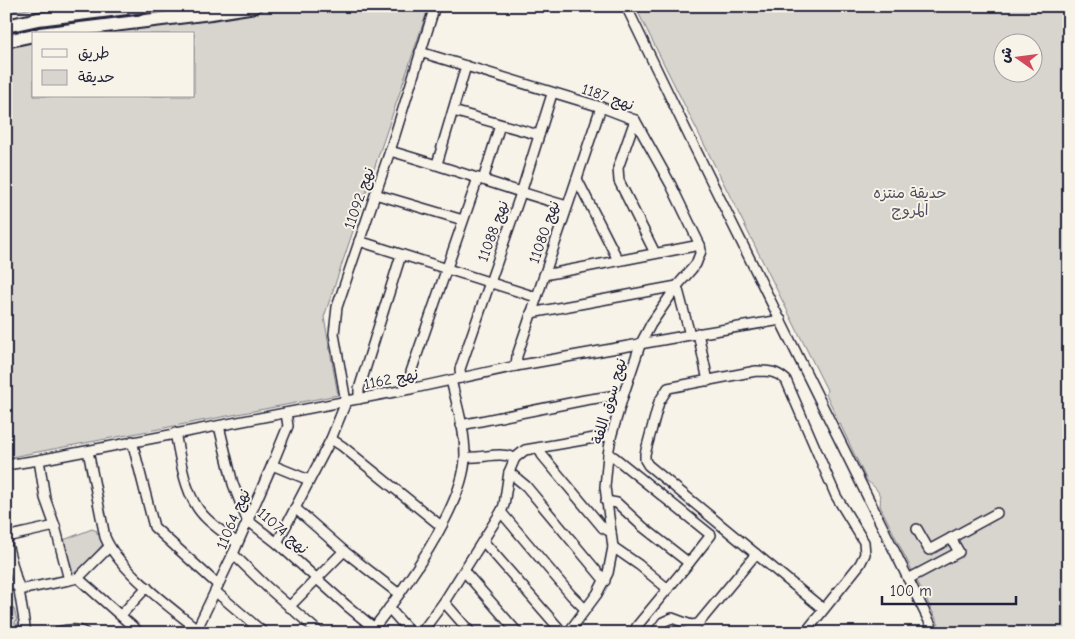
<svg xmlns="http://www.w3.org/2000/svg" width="1075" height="639" font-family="'Comic Neue','Playpen Sans Arabic',sans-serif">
<rect width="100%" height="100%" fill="#f7f3e8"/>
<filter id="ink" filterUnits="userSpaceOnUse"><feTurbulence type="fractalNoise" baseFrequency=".02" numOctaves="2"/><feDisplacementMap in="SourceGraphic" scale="10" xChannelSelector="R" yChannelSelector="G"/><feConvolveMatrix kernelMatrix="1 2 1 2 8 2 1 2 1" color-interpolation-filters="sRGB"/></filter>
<g filter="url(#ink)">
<g fill="#d8d5cf" stroke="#7d7c85" fill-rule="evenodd">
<path d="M299 6H429L324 317 338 395 6 458V44L34 39V96H194V34H85Z"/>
<path d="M635 6H1069V633H943L880 506C882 494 877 488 867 481L826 394 827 390ZM1002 42H1032V72H1002Z"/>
<path d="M92 529 97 531V534L100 535 103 544 77 575 71 579 61 541Z"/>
<path d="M6 607H11L14 609 17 621 15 622V624H18V628L6 625Z"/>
</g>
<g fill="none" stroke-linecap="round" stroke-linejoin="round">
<defs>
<g id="minor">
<path d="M626 6 686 130 935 633"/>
<path d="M420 52 601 107 635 120 671 185 700 245 701 251 696 264 677 286 651 324 640 345 623 396 611 437 608 455 605 487 613 547 608 573 597 594 568 633"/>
<path d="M453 111 539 135"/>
<path d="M635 120 618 168 619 181 655 253"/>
<path d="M390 151C450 168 507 189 567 206"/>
<path d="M437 164 466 66"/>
<path d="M577 179 618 260"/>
<path d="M483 180 500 125"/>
<path d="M375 194 463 220"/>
<path d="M359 241 536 297"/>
<path d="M544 275 700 245"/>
<path d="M531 313 677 286 690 335"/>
<path d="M698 333 708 381"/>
<path d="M516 366 517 356 601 107"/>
<path d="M461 378 460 369 521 193 552 94"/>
<path d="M410 389 411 372 478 178"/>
<path d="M359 399V389L401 255"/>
<path d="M461 425 585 400 617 395 623 396"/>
<path d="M219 426 233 484 247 520 277 543 346 605 374 628"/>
<path d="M175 433C181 460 184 495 204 516 213 526 226 534 237 543"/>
<path d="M331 439 342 446 441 526"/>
<path d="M132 441 154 527 218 585"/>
<path d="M539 448 542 455 603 528 611 532"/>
<path d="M88 451 105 537C119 571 173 609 202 633"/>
<path d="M608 455 614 457 711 535 689 563 637 626 634 633"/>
<path d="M465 457C481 459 499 451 515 458L525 450 606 436 611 437"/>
<path d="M39 460 45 498 55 526 69 580 78 578 140 633"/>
<path d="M6 465 39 460 410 389 516 366 690 335 781 320"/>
<path d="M272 465 309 480"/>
<path d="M509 472 526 486 605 581"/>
<path d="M606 501 617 503 643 527 689 563"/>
<path d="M295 508 344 551 399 594"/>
<path d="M501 512 571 595 585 609"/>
<path d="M917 529 929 550 997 513"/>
<path d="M6 537 55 526"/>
<path d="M6 540 19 590 26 633"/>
<path d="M483 541 563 633"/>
<path d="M277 543 331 439 346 402 334 334 337 307 390 151 435 6"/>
<path d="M613 547 639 565 668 589"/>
<path d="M233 554 267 587 320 633"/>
<path d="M756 554 823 609"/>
<path d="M464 571 518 633"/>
<path d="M78 578 109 547"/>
<path d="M908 579 959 552 951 538"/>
<path d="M6 586 18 584"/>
<path d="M19 590 69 580"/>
<path d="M216 592 264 633"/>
<path d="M444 602 471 633"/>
<path d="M289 607 344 551"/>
<path d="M389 608 411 633"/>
<path d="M121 615 147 587"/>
<path d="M53 633C64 631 75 627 85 633"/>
<path d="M195 633 233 554 272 465 288 426 286 413"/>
<path d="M370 633C401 594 465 505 465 456 465 430 457 405 451 380"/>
<path d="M421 633 444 602 501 512 504 505 509 472 515 458"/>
<path d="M655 633 663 622 672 618 691 625 698 624 756 554 648 465 645 460V454L659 402 668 388 756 371C769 371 776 371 786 380L836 496 864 542 865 554 860 564 805 633"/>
</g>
<g id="highway">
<path d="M6 26 38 19 143 6"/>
<path d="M40 34 211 13 255 6"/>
<path d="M6 41 34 35"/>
</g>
</defs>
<use href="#minor" stroke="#22223b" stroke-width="12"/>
<use href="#highway" stroke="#22223b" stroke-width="16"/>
<use href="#minor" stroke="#f7f3e8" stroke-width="9"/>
<use href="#highway" stroke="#f7f3e8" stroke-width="12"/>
<path stroke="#22223b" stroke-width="1" d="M6 12 53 6"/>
</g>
</g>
<g text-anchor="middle" stroke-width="4" stroke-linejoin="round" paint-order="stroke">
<g font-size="15" fill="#22223b" stroke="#f7f3e8">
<text transform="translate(608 97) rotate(19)" y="5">نهج 1187</text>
<text transform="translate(359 198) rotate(-71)" y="5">نهج 11092</text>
<text transform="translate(493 231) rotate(-70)" y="5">نهج 11088</text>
<text transform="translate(544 232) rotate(-71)" y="5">نهج 11080</text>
<text transform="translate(391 379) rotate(-11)" y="5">نهج 1162</text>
<text transform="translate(609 401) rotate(-74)" y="5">نهج سوق اللفة</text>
<text transform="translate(233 519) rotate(-67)" y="5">نهج 11064</text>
<text transform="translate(283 531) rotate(41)" y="5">نهج 11074</text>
</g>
<g font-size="15" fill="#504f60" stroke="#f7f3e8">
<text x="910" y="198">حديقة منتزه<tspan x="910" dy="17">المروج</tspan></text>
</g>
</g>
<rect width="1075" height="639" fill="none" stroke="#f7f3e8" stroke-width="25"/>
<rect x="12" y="12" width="1050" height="614" fill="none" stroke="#22223b" stroke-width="2" filter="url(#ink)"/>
<rect x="32" y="32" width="162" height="65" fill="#f7f3e8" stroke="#a29fa3"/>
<rect x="42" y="49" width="25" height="8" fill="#f7f3e8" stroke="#a29fa3"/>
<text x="78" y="58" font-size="15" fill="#22223b">طريق</text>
<rect x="42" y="70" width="25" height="15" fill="#d8d5cf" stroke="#a29fa3"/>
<text x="78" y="82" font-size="15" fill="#22223b">حديقة</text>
<g transform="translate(1018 58) rotate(284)"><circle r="24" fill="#f7f3e8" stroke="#a29fa3"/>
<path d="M0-4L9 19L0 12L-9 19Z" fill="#d1495b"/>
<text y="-8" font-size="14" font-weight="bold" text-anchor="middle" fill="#22223b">ش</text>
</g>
<path d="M882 596v8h134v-8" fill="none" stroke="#22223b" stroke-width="2.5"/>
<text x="890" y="596" font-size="15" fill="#22223b" stroke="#f7f3e8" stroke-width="4" paint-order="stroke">100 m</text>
</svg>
